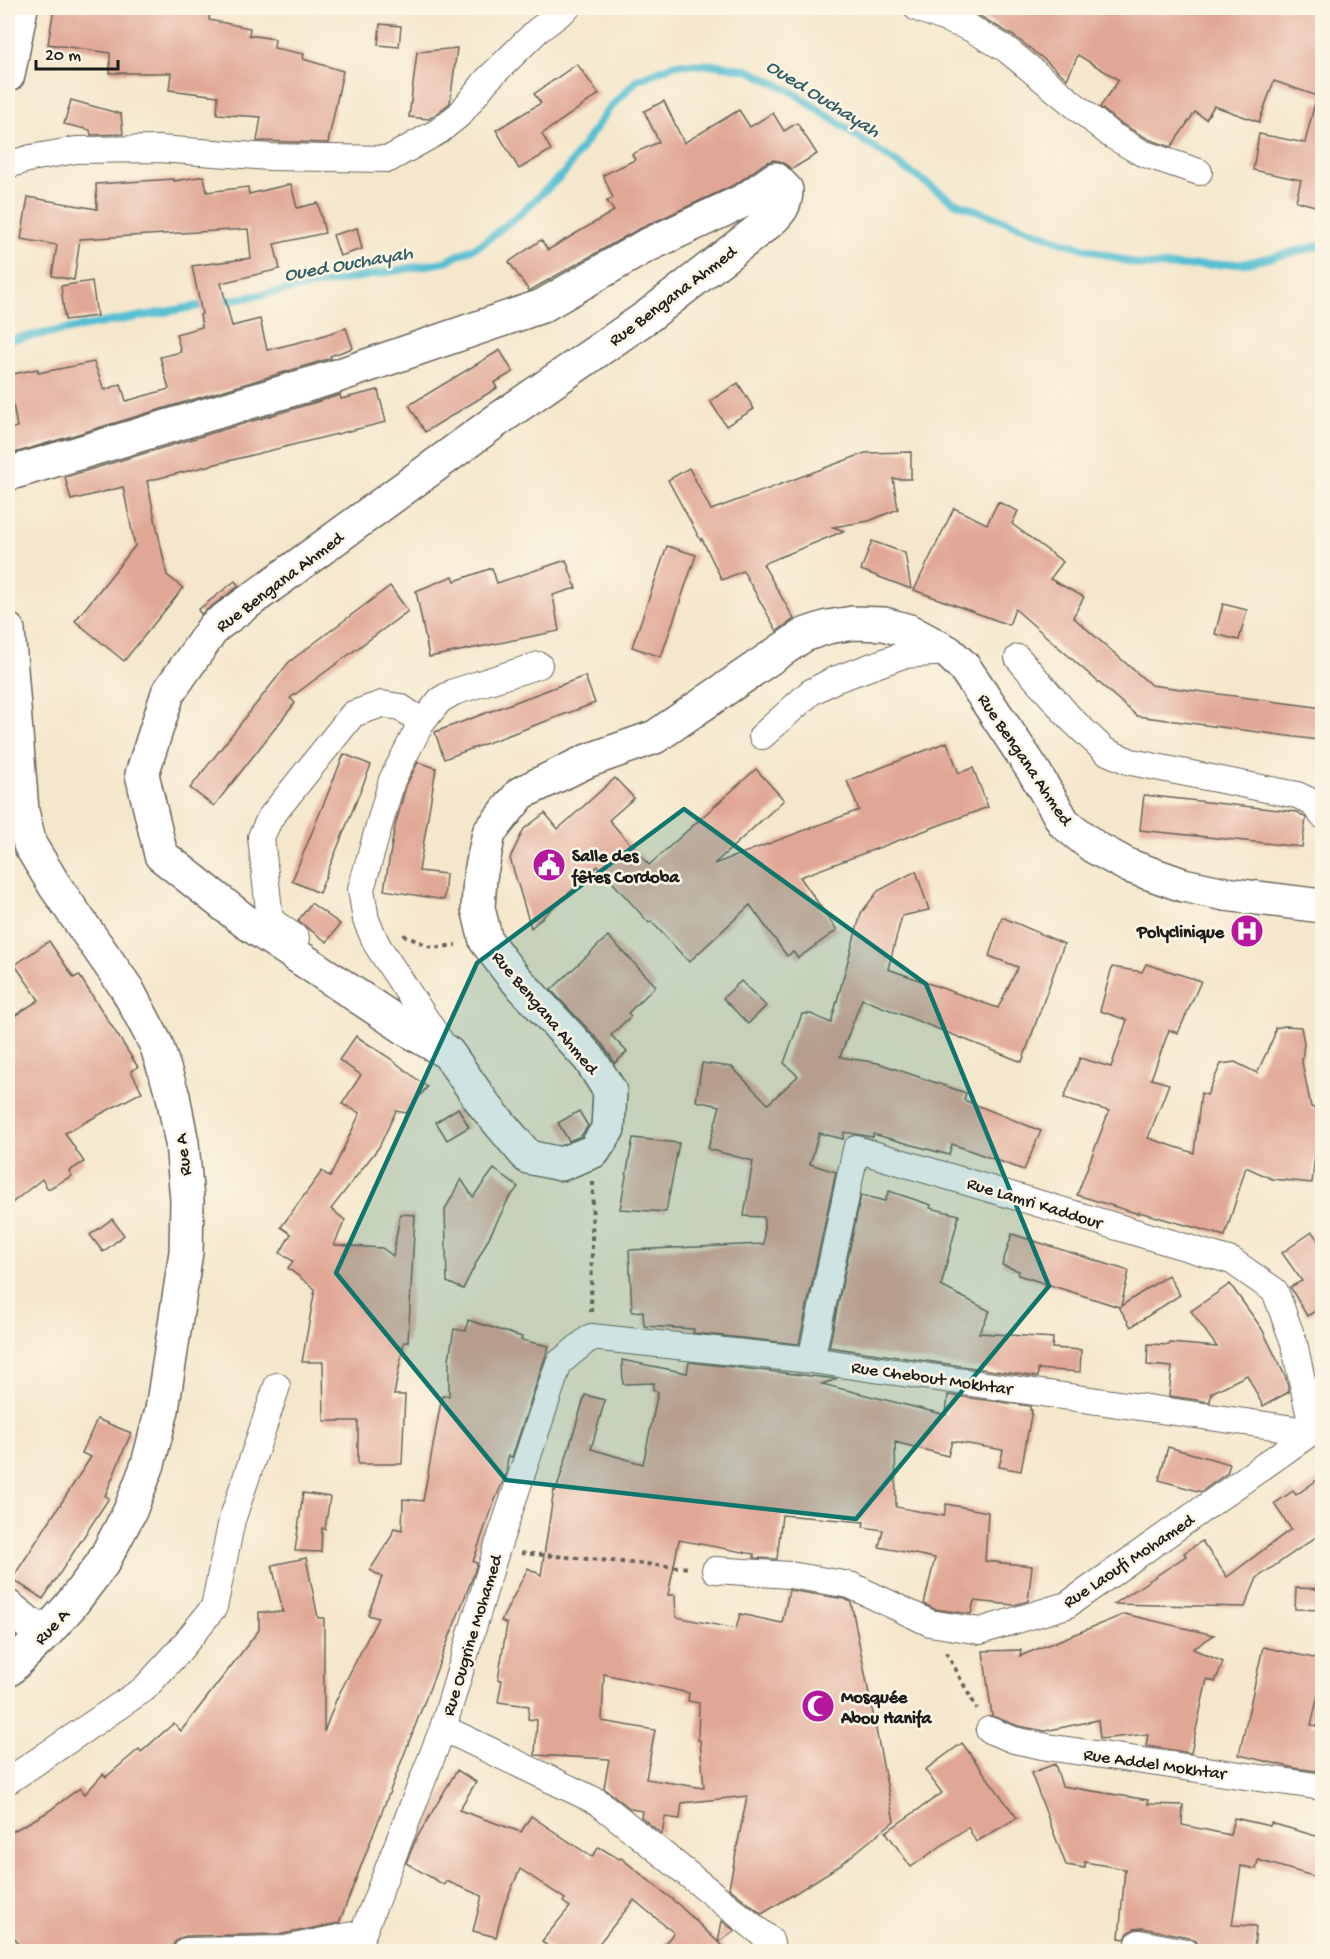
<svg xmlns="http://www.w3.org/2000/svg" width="1330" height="1959" font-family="'Gochi Hand',sans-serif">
<rect width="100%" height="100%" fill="#fcf5e5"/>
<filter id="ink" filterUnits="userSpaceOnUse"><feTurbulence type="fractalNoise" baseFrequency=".0167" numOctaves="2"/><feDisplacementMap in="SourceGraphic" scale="12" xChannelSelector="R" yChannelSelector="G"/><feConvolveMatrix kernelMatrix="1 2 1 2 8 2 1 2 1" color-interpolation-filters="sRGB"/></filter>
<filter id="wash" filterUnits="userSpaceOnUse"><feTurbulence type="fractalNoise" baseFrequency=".008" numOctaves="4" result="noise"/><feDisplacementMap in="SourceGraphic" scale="24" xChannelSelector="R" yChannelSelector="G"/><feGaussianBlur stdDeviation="1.35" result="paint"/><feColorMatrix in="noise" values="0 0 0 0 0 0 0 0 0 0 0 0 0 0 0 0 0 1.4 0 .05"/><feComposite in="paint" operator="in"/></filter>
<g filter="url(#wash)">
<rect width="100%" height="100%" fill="#f5e7cc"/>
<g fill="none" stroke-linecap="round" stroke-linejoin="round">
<path stroke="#56bfd3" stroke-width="8" d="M8 340 444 262 482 244 522 212 565 172 608 110 637 80 676 64 718 65 748 70 791 91 954 202 1060 241 1140 265 1183 266 1247 263 1322 245"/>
</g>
<g id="blocks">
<g fill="#e1a796" fill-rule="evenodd">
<path d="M54 8H210L209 20 250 28 249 35 275 39 274 48 304 54 303 59 343 71 328 143 257 141 261 117 217 114 218 96 169 90 171 73H110V53L48 44Z"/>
<path d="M958 8H1323V98L1274 81 1259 122 1214 106 1206 119 1195 112 1171 147 1148 139 1120 123 1100 107 1119 80 1078 55 1067 79 1045 60 1014 36 978 15Z"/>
<path d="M380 24 401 26 399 47 378 45Z"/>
<path d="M457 48 450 103 429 119 409 117 417 52Z"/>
<path d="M577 64 599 94 542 134 551 150 519 169 496 130 541 103 534 94Z"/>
<path d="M71 100 121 114 123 134 91 135 90 130 64 124Z"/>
<path d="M664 101 684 143 739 110 750 127 773 113 784 131 797 123 817 154 792 169 780 161 773 160 765 163 736 184 635 231 529 291 509 262 541 240 548 250 614 211 607 201 613 198 603 175 635 160 632 154 659 142 644 111Z"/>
<path d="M1315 102 1323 103V208L1296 201 1301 180 1253 170 1259 134 1305 143Z"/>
<path d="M204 176 207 192 248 187 249 194 291 184 297 208 318 203 325 233 274 244 280 269 221 283 232 326 260 319 267 350 312 339 346 328 353 348 330 356 331 358 328 359 11 454 8 429 17 427 8 375 38 369V373L94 362 104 390 121 384 126 401 169 389 160 357 181 352 176 334 202 327 200 315 202 314 192 266 251 258 248 229 80 239 74 280 52 276 57 245 21 239 28 197 97 209 96 184 174 179V181Z"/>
<path d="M357 228 362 249 340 256 333 235Z"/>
<path d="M92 281 97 316 65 320 61 286Z"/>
<path d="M500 350 513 372 494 383 497 388 425 432 409 405Z"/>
<path d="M738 383 754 409 726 426 710 401Z"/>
<path d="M378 390 386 422 147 481 167 575 183 588 124 661 75 621 135 546 123 487 71 500 65 477 340 395 341 399Z"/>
<path d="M911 452V479H893L898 509 869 521 833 527 844 531 763 564 794 619 777 631 743 571 722 580 702 539 701 541 668 480 689 468 711 510 865 453Z"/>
<path d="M998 502 1018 511 1012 524 1063 562 1050 579 1084 597 1073 617 1151 685 1323 708 1318 740 1137 716 1015 609 1009 625 914 590 954 508 987 524Z"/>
<path d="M872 541 905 553 911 589 861 570Z"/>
<path d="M667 546 696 555 661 657 632 647Z"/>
<path d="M566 560 576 588 553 595 559 631 429 657 416 591 453 576 455 581 492 568 497 583Z"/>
<path d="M235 581 239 586 201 614 198 610Z"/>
<path d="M390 586 408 611 290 698 295 703 214 806 190 788 289 662Z"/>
<path d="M1223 604 1247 610 1239 640 1215 634Z"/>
<path d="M585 676 595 703 444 759 435 732Z"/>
<path d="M947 742 959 773 973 768 988 807 800 877 837 930 798 958 793 952 787 956 750 905 689 962 651 921 649 923 598 866 531 928 510 858 524 829 545 813 558 829 615 778 634 798 609 820 649 865 756 769 784 800 714 864 859 810 847 781Z"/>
<path d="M344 754 371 765 319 893 292 881Z"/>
<path d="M418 762 436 768 419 871 446 874 444 900 384 890 395 826 406 786Z"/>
<path d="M1144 795 1297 812 1306 818 1302 847 1140 830Z"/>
<path d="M916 871 929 910 902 916 888 969 998 1008 1018 967 989 956 1002 917 1064 944 1022 1062 862 999 840 1057 878 1063 966 1093 964 1100 1041 1131 1024 1170 952 1144 949 1155 873 1134V1137L844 1132 843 1139 819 1133 810 1164 836 1172 799 1344 693 1333 694 1329 644 1326 643 1311 632 1312 629 1250 764 1244V1217L744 1216 753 1161 708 1149 720 1106 696 1101 702 1063 732 1067 768 1104 798 1076 784 1063 802 1014H811L831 1023 861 913 878 891Z"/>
<path d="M311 903 340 924 327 942 298 921Z"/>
<path d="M608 936 656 986 628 1013 631 1016 611 1035 627 1052 615 1063 603 1045 551 990Z"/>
<path d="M49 941 74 978 79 975 138 1067 131 1071 142 1092 65 1133 84 1162 69 1171 72 1176 48 1189 42 1179 8 1206V1020L39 1000 15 965Z"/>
<path d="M1146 964 1201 981 1178 1033 1169 1030 1151 1079 1169 1084 1148 1138 1194 1153 1201 1093 1207 1095 1221 1064 1235 1062 1257 1073 1274 1036 1275 1028 1285 1026 1301 1027 1304 1043 1302 1062 1311 1107 1320 1111 1312 1183 1272 1179 1246 1167 1225 1236 1139 1212V1214L1077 1195 1109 1111 1064 1098 1080 1058 1111 1067 1127 1020 1100 1011 1112 967 1142 972Z"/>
<path d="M741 981 766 1006 748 1024 723 998Z"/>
<path d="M356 1036 391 1059 427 1087 406 1113 396 1111 379 1147 331 1209 345 1220 334 1245 382 1248 393 1256 400 1214 415 1215 408 1342H404L394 1395H405L402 1464H358V1421H324L323 1362H302L315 1289 288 1268 293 1261 280 1253 291 1234 281 1227 322 1171 330 1177 360 1113 342 1104 361 1075 339 1060Z"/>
<path d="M458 1108 469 1127 447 1140 436 1122Z"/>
<path d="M579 1111 588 1126 581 1136 569 1141 558 1123Z"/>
<path d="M633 1138 679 1143 666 1212 620 1209Z"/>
<path d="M494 1169 518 1187 508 1200 463 1289 447 1282 445 1210 461 1179 473 1197Z"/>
<path d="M889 1191 931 1205 930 1208 959 1215 941 1286 990 1311 979 1333 1053 1338 1052 1348 1081 1350 1080 1372 1038 1369V1377L829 1347 861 1195 885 1201Z"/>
<path d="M112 1219 124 1235 103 1252 90 1235Z"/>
<path d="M1312 1232 1323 1247V1310L1321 1308 1307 1316 1290 1287 1302 1281 1282 1253Z"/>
<path d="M1012 1234 1129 1271 1121 1306 1168 1275 1180 1295 1131 1327 1119 1307 1018 1275 1019 1271 1002 1265Z"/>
<path d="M1230 1284 1262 1329 1286 1378 1289 1392 1263 1406 1247 1375 1211 1393 1210 1402 1169 1396 1172 1367 1147 1365 1148 1344 1169 1345 1170 1343 1217 1347 1191 1311Z"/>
<path d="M468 1320 522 1337 521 1340 549 1346 512 1457 508 1456 506 1474 490 1512 473 1562 477 1563 473 1576 339 1923 283 1934 186 1936 180 1938 174 1943 172 1952H23L8 1926V1834L46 1813 80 1788 85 1794 103 1774 106 1777 139 1749 141 1752 174 1723 181 1731 259 1630V1612H283L272 1565 306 1558 318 1618H324V1732L336 1700 378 1618 368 1615 382 1577 370 1570 391 1537 394 1528 402 1530 403 1499 423 1501 442 1396H449V1359L454 1329 466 1331Z"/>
<path d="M622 1360 687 1373 689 1362 837 1379 822 1384 946 1415 948 1395 1030 1406V1410H1032L1021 1471 999 1467 1003 1450 952 1441 948 1456 895 1442 896 1507 944 1516 946 1504 988 1512 985 1561 1032 1566 1028 1601 1014 1605 974 1601 971 1614 934 1609 924 1604 935 1558 879 1547 883 1530 863 1527 864 1522 782 1515 777 1559 754 1558V1554L679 1540 668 1595H675L676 1617 736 1629 740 1614 782 1623 789 1590 845 1599 851 1602 894 1821 839 1866 762 1914 729 1888 747 1796 682 1803 680 1819 665 1817 662 1834 641 1817 642 1811 631 1809 604 1788 609 1759 535 1755 537 1720 528 1719 529 1706 498 1702 502 1680H498L507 1624 501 1621 528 1568 541 1575 554 1490 556 1491 585 1395 605 1400 591 1449 643 1464 658 1392 653 1390 654 1383 623 1384ZM604 1674 689 1693 688 1701 699 1703 698 1740H700L704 1788 646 1779 655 1730 602 1721Z"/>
<path d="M97 1419 131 1433 105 1496 109 1498 43 1599 12 1579 91 1457 82 1453Z"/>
<path d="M1168 1447 1230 1464 1227 1473 1201 1492 1159 1480Z"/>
<path d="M1323 1476V1532L1257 1578 1245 1607 1114 1604 1186 1556 1184 1553 1202 1541 1227 1577 1291 1529 1274 1504 1293 1491 1296 1495Z"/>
<path d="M303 1493 330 1497 325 1529 322 1528 321 1552 295 1551Z"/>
<path d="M1296 1588 1323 1589V1610L1295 1609Z"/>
<path d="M1125 1614 1214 1635 1193 1649 1223 1662 1215 1682 1207 1679 1191 1753 1146 1746 1148 1734 1100 1739 1098 1720 1045 1731 1018 1726 992 1716 983 1651 1021 1650 1020 1656Z"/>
<path d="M1263 1647 1323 1660V1676L1311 1725 1323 1727V1772L1294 1768 1239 1755Z"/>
<path d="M962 1743 1017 1818 976 1842 968 1827 911 1867 886 1832 942 1793 925 1770Z"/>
<path d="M1055 1764 1062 1786 1148 1800V1804L1183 1805 1182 1825 1230 1835 1234 1818 1270 1826 1271 1823 1323 1838V1879L1258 1860 1256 1869 1241 1866 1232 1925 1256 1926 1254 1952H1213L1200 1949 1196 1941 1189 1937 1142 1928 1134 1929 1128 1933 1125 1939 1119 1938 1125 1869 1085 1862V1868L1066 1865 1031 1773Z"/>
<path d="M457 1770 476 1782 459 1810 521 1832 531 1816 592 1857 599 1847 619 1859 621 1858 679 1905 718 1942 722 1921 735 1931 718 1942 729 1952H657L674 1933 634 1900 592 1952H554L542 1941 570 1907 563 1902 565 1899 520 1869 504 1906 496 1937 473 1931 482 1896 446 1881 444 1885 406 1863 416 1839Z"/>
</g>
</g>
</g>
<g filter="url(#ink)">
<use href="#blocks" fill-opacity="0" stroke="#68635a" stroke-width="1.5"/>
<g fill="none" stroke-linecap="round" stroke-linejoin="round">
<defs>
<g id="minor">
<path d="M917 8 970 28 1006 49 1111 135 1142 153 1199 172"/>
<path d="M8 165 31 158 76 150 159 149 270 157 389 159 439 131 460 114 486 81 537 31 567 8"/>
<path d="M1018 658 1071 719 1105 751 1131 762 1297 795 1312 802 1322 815"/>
<path d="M762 736 811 692 834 680 903 655 948 652"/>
<path d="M296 938 270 920 261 837 270 818 353 714 382 704 400 707 412 715 420 725"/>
<path d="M446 1050 377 945 366 920 361 889 392 780 420 725 440 700 454 692 539 665"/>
<path d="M811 1360 856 1149 1232 1261 1275 1291 1294 1343 1313 1431"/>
<path d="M715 1570 790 1575 850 1585 930 1623 980 1631 1067 1605 1313 1431"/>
<path d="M989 1730 1014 1740 1047 1747 1322 1787"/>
<path d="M8 1781 144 1689 179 1651 214 1607 232 1520 277 1386"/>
<path d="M1139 1943 1186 1952"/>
<path d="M187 1951 285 1949 363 1933 443 1728"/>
<path d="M773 1952 770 1940 598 1802 443 1728 496 1551 559 1363 591 1337 811 1360 1322 1433"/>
</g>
<g id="tertiary">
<path d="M8 75 21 8"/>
<path d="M8 474 334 377 542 306 644 247 745 200 775 179 786 190C786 205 780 212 769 222L648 316 496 421 214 627 168 693 142 774 161 855 246 922 410 1031 448 1053 485 1106 528 1157 561 1164 594 1151 608 1129 610 1091 589 1058 511 974 486 941 478 908 480 877 489 833 521 793 587 761 655 737 804 635 828 627 853 623 884 624 909 631 948 652 964 667 975 683 1035 773 1064 823 1094 847 1129 866 1183 885 1225 894 1322 906"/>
<path d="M8 630 22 811 30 845 55 886 127 989 156 1044 173 1096 182 1143 187 1200 186 1252 162 1410 148 1464 130 1511 102 1564 70 1606 46 1633 8 1670"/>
<path d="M8 1607 28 1623 46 1633"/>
</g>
</defs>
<use href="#minor" stroke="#68635a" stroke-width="28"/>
<use href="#tertiary" stroke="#68635a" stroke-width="36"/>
<g stroke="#68635a" stroke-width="4" stroke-dasharray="4.5 4.5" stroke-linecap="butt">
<path d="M403 935 433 948 456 945"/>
<path d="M591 1312 593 1182"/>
<path d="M521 1553 690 1568"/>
<path d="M946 1652 977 1709"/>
</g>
<use href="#minor" stroke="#fff" stroke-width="26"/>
<use href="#tertiary" stroke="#fff" stroke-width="33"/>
</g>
</g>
<path fill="#0f766e" fill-opacity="0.2" stroke="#0f766e" stroke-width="4.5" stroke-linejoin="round" d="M684 809 926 984 1049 1286 856 1519 506 1480 336 1273 477 963Z"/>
<defs>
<symbol id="civic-disc" viewBox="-11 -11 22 22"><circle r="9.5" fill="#b5179e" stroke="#fcf5e5"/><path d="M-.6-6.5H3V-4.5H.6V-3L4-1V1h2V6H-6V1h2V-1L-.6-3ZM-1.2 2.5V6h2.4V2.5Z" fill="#fff"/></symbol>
<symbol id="hospital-disc" viewBox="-11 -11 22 22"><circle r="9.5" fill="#b5179e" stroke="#fcf5e5"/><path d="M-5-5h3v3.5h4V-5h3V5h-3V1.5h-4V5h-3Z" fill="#fff"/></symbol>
<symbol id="mosque-disc" viewBox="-11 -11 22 22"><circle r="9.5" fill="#b5179e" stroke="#fcf5e5"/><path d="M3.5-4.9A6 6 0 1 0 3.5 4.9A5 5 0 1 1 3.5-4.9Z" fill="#fff"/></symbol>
</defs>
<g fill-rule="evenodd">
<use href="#civic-disc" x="530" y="846" width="38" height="38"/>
<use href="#hospital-disc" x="1228" y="912" width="38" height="38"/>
<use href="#mosque-disc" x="799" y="1687" width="38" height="38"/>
</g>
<g text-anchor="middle" stroke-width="5" stroke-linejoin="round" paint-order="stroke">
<g font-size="18" fill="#1c1c1c" stroke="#fcf5e5">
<text transform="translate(672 295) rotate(-37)" y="6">Rue Bengana Ahmed</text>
<text transform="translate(279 581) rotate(-37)" y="6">Rue Bengana Ahmed</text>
<text transform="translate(1026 759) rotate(56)" y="6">Rue Bengana Ahmed</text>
<text transform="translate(546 1012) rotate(50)" y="6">Rue Bengana Ahmed</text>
<text transform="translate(182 1155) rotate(-97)" y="6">Rue A</text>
<text transform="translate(1035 1202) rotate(17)" y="6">Rue Lamri Kaddour</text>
<text transform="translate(932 1377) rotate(8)" y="6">Rue Chebout Mokhtar</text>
<text transform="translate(1128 1560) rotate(-34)" y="6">Rue Laoufi Mohamed</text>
<text transform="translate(51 1626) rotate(-47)" y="6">Rue A</text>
<text transform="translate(471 1635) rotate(-73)" y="6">Rue Ougrine Mohamed</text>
<text transform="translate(1155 1763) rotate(8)" y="6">Rue Addel Mokhtar</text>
</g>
<g font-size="18" font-weight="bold" fill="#1c1c1c" stroke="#fcf5e5" text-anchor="start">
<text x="572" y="861">Salle des<tspan x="572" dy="21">fêtes Cordoba</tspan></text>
<text x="1224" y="937" text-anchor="end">Polyclinique</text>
<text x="841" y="1702">Mosquée<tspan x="841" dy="21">Abou Hanifa</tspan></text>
</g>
<g font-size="20" font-style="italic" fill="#335d65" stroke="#fcf5e5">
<text transform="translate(824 97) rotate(32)" y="7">Oued Ouchayah</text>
<text transform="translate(348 262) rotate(-10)" y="7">Oued Ouchayah</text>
</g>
</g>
<rect width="1330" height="1959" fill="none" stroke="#fcf5e5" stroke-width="30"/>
<path d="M36 60v9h82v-9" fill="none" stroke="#1c1c1c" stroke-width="3"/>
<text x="45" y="60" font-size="18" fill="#1c1c1c" stroke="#fcf5e5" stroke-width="4.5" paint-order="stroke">20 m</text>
</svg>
